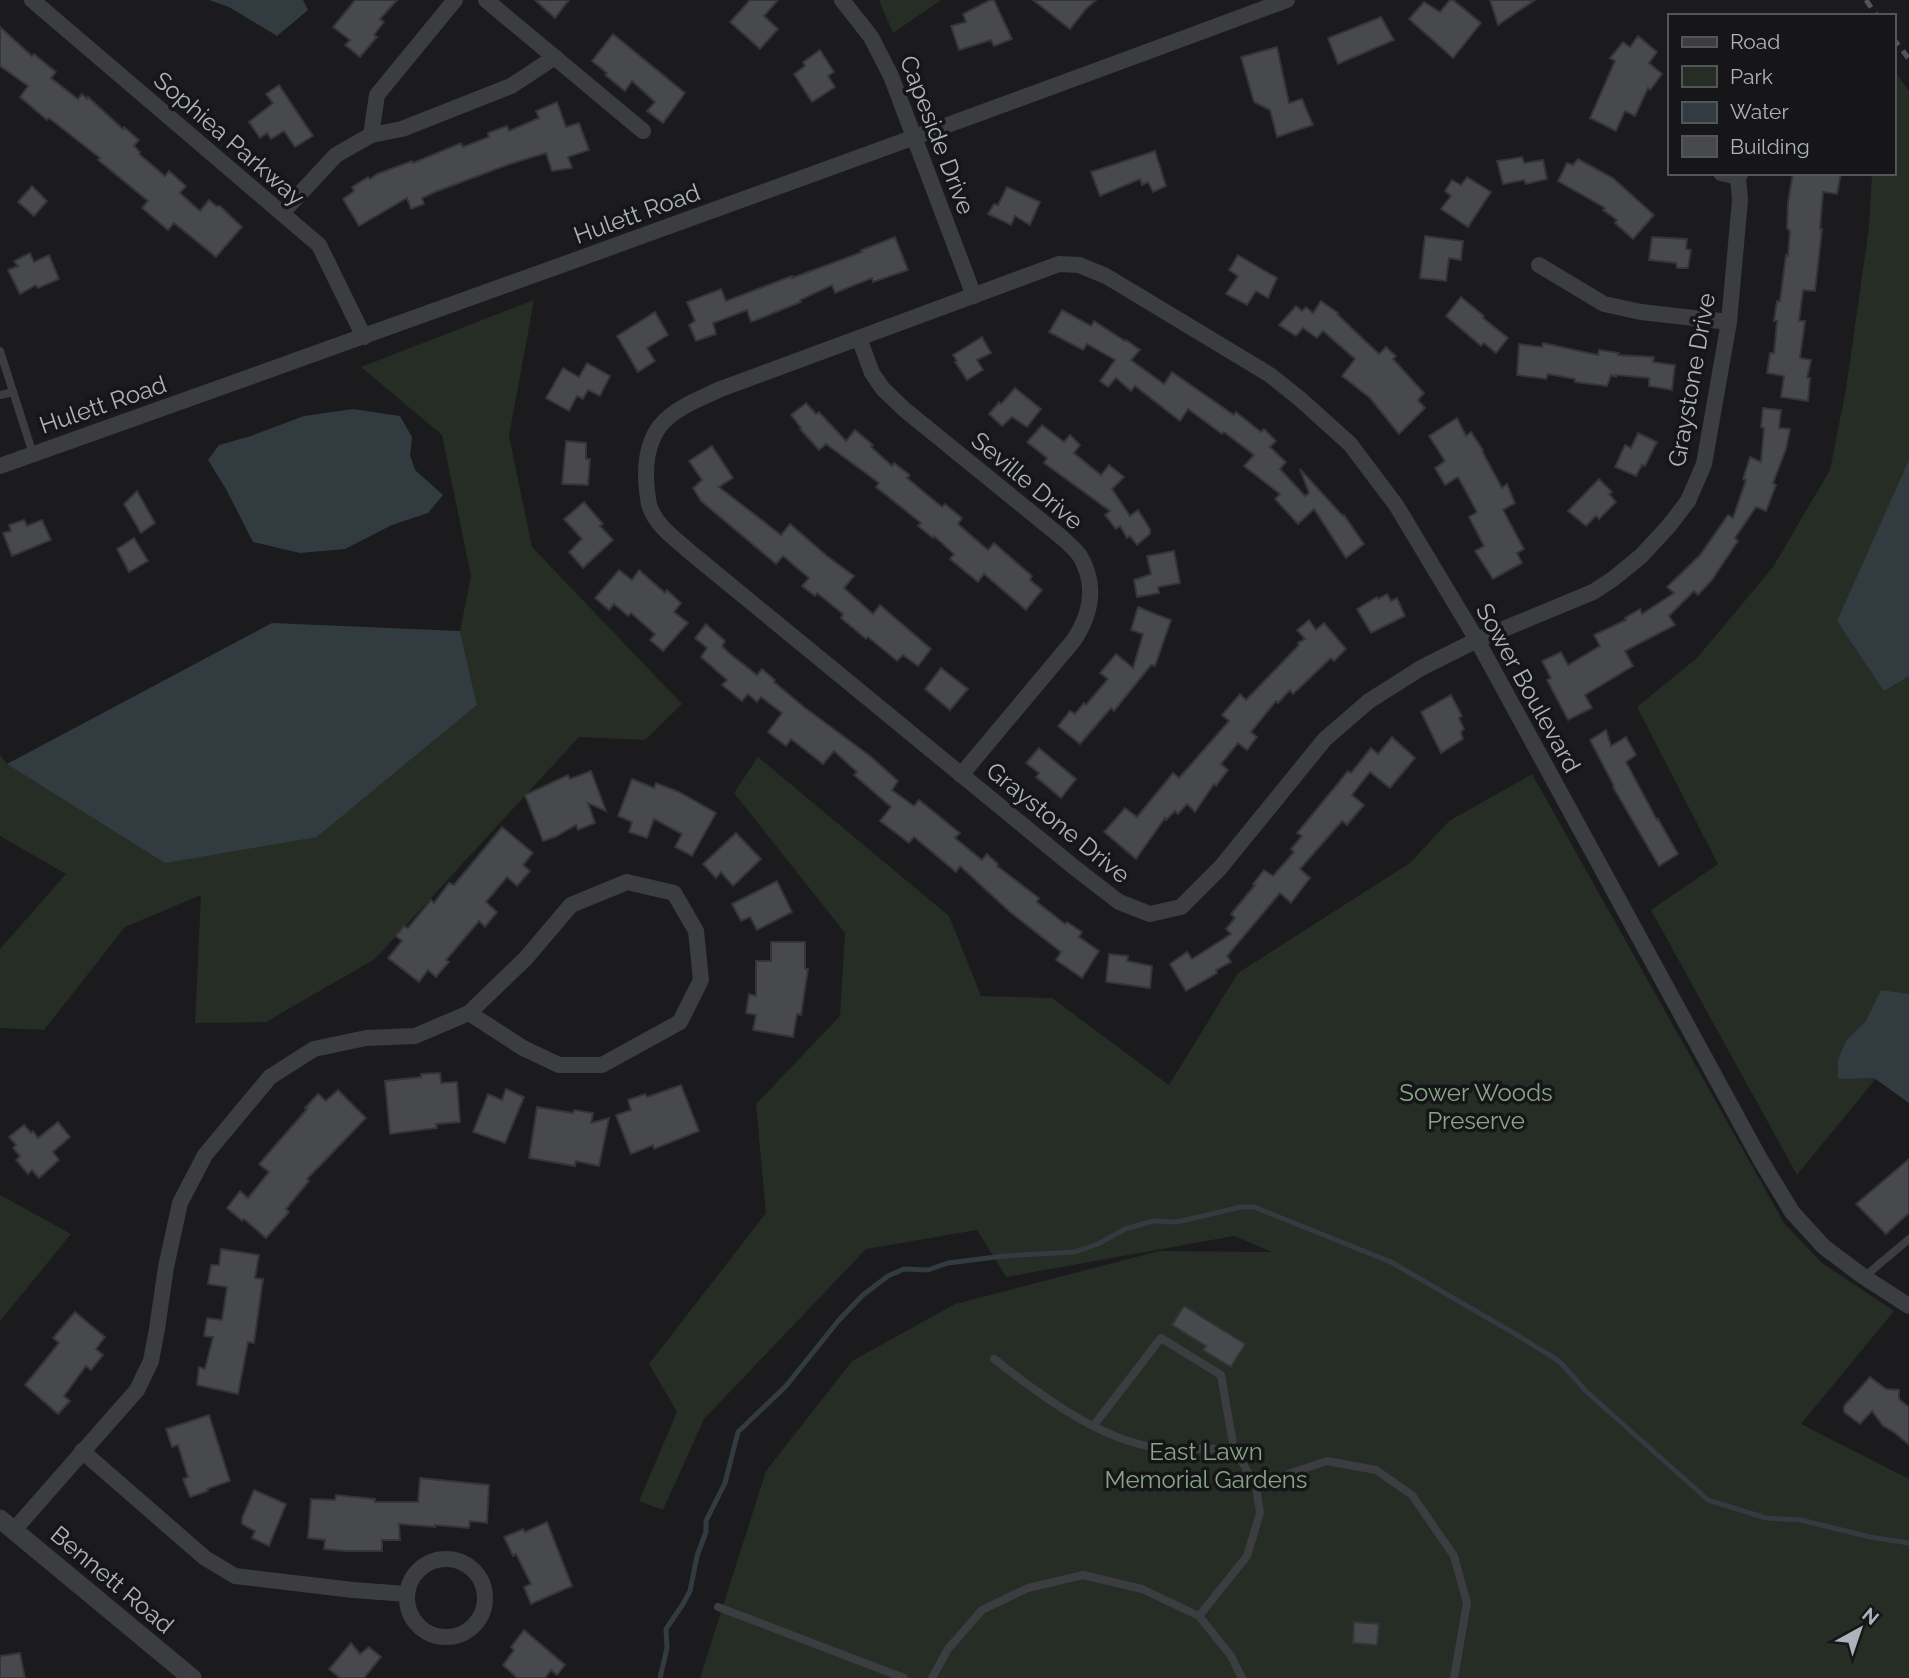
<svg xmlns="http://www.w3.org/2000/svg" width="1909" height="1678" font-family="Raleway,sans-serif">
<rect width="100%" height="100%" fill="#1b1b1d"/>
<g fill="#252d25">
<path d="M879 0H941L893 33Z"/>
<path d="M1893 69 1909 91V1038L1797 1175 1651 910 1718 864 1637 707 1697 658 1773 567 1830 470 1846 389 1869 227 1872 173H1893Z"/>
<path d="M534 300 509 436 532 547 682 704 645 740 579 737 375 959 266 1022 195 1023 201 895 125 927 44 1030 0 1028V949L66 874 0 836V755L7 764 317 837 477 705 460 631 471 576 442 435 361 367Z"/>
<path d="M758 757 949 916 981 996 1052 998 1169 1085 1238 973 1410 863 1449 821 1532 774 1784 1223 1822 1263 1894 1311 1801 1424 1909 1479V1678H700L766 1471 852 1361 955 1304 1159 1251 1272 1252 1234 1236 1006 1277 977 1230 866 1249 704 1419 663 1510 639 1501 677 1412 649 1364 766 1213 756 1104 840 1016 845 933 734 793Z"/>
<path d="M0 1195 71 1234 0 1321Z"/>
</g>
<g fill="#313b40">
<path d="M209 0H303L308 10 277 36 229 7Z"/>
<path d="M353 409 400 416 412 437 410 455 415 470 443 495 428 513 392 525 345 549 300 553 253 542 226 489 208 460 219 445 251 436 304 416Z"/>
<path d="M1909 460V676L1884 691 1837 621Z"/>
<path d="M272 623 460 631 477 705 317 837 165 863 7 764Z"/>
<path d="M1881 990 1909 994V1103L1874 1078 1838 1079V1060L1846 1041 1866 1021Z"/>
</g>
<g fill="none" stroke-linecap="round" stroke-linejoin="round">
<path stroke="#313b40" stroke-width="5" d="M660 1678 667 1648 666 1629 683 1604 690 1591 697 1556 706 1532V1521L725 1483 738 1432 786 1386 839 1320 863 1295 888 1276 904 1269 928 1270 948 1263 1004 1256 1075 1252 1098 1244 1125 1229 1153 1221 1177 1222 1241 1207H1254L1391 1262 1517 1335 1559 1361 1587 1392 1708 1500 1766 1518 1801 1520 1870 1537 1909 1543"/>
</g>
<g fill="#48494d" stroke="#353539" stroke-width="2">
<path d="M355 0H397L380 19 384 22 374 35 377 37 360 57 345 45 350 40 333 27Z"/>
<path d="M535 0H569L555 18Z"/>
<path d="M750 0H778L764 16 778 29 760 49 730 22Z"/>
<path d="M990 0H994L1012 39 994 46 991 40 959 50 951 26 966 22 963 14Z"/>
<path d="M1033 0H1096L1086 9 1070 29Z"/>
<path d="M1450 0H1453L1481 23 1453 58 1409 19 1424 2 1440 12Z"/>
<path d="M1490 0H1535L1498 25Z"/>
<path d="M1381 17 1394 40 1338 64 1328 38Z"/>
<path d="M0 27 32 56 34 54 56 72 51 78 78 99 82 94 87 99 88 97 123 129 124 127 139 140 134 146 140 152 139 154 165 176 169 171 186 186 180 193 200 211 209 200 216 206H220L242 227 216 257 174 223 168 230 142 208 148 201 98 160 100 158 49 118 47 120 20 97 28 86 0 66Z"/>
<path d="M613 34 685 93 663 123 647 111 655 102 632 81 625 91 605 75 607 73 592 61Z"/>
<path d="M1638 36 1657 52 1649 63 1662 74 1650 90 1648 88 1635 116 1625 111 1616 131 1590 118 1615 61 1610 58 1623 42 1630 47Z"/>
<path d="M1277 47 1289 103 1302 99 1313 125 1277 137 1270 110 1254 102 1241 57Z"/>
<path d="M820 50 834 72 828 76 835 87 812 102 794 74 805 66 803 62Z"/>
<path d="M279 85 313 136 295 147 284 131 271 139 267 133 260 138 249 122 273 103 266 94Z"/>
<path d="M557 102 566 127 579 123 589 150 568 157 572 168 552 171 546 153 510 164 435 192 422 198 424 204 411 209 407 198 359 226 343 199 354 191 352 187 368 177 370 179 377 174 412 161 413 163 461 143 463 147 489 137 488 133 507 126 509 131 539 118 536 111Z"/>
<path d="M1155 151 1166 186 1153 192 1148 182 1142 185 1140 179 1100 196 1091 172Z"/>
<path d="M1522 157 1524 163 1543 160 1547 179 1526 184 1524 180 1503 184 1497 161Z"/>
<path d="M1578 159 1613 178 1654 215 1633 239 1615 223 1617 220 1603 210 1605 208 1558 181 1567 163 1573 165Z"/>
<path d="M1793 173H1841L1837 194 1823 192 1820 229H1822L1815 291 1803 290 1799 321H1805L1800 358 1811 360 1807 378H1810L1808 401 1781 397 1784 376 1767 373 1770 353H1774L1777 321H1774L1777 301H1780L1786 255 1788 256 1790 231 1787 228 1788 202Z"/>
<path d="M1467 177 1491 192 1468 227 1441 209 1451 196 1445 191 1452 180 1461 185Z"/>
<path d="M32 186 47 201 34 216 18 202Z"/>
<path d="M1007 187 1040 202 1030 225 1015 216 1011 225 988 214 994 204 998 205Z"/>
<path d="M1425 236 1463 241 1461 260 1449 258 1446 281 1420 278Z"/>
<path d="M895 237 908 270 873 282 872 278 835 293 832 285 800 300 801 302 751 322 747 310 713 323 716 334 696 341 689 325 695 321 687 302 721 289 726 301 792 276V278L862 252 861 250Z"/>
<path d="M1652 237 1687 239 1686 249 1691 250 1688 268H1677L1676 263 1649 260Z"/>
<path d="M30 253 34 262 49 255 59 279 38 288 36 285 20 294 8 270 18 266 14 261Z"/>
<path d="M1238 255 1277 278 1268 298 1256 291 1247 305 1226 294 1238 276 1229 270Z"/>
<path d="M1461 297 1484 316 1483 318 1508 338 1496 353 1484 343 1481 346 1446 316Z"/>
<path d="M1321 301 1338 313 1337 314 1379 354 1386 347 1396 356 1393 359 1424 393 1418 400 1425 408 1399 434 1370 398 1342 376 1355 359 1323 331 1317 338 1303 328 1296 336 1279 325 1296 306 1302 311 1306 307 1313 313Z"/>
<path d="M1062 310 1091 326 1094 321 1125 341 1126 340 1140 350 1131 360 1164 384 1172 372 1234 415 1236 412 1261 432 1264 429 1276 441 1270 447 1286 462 1280 469 1305 496 1309 493 1300 469 1343 516 1344 515 1364 544 1346 558 1314 509 1298 524 1275 499 1280 494 1244 466 1254 455 1224 432 1222 434 1188 409 1180 421 1135 386 1131 391 1116 378 1108 387 1100 381 1115 360 1087 344 1083 350 1049 332Z"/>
<path d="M655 312 668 335 647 348 655 361 638 372 617 336Z"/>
<path d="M982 337 991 353 977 360 983 370 967 380 955 362 957 361 953 355Z"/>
<path d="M1543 343 1598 355 1599 350 1619 353 1618 355 1654 357 1653 362 1675 365 1672 390 1649 386V378L1616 375V377L1611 375 1607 386 1575 382V379L1548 374 1546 379 1517 375 1519 344 1542 347Z"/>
<path d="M587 363 610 376 600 396 588 390 583 399 577 396 569 411 546 398 563 368 579 377Z"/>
<path d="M1015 388 1041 409 1027 427 1012 417 1002 426 989 414 999 402 1001 404Z"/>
<path d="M806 403 816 414 819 412 846 441 855 430 873 445 871 447 892 466 894 463 910 475 907 478 942 507 945 504 962 518 958 524 988 550 994 543 1032 576 1030 580 1042 590 1026 610 984 574 978 582 950 559 954 554 934 536 933 538 918 526 921 523 876 487 879 483 826 444 819 450 800 429 801 428 791 415Z"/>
<path d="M1763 408 1781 410 1779 428 1790 429 1786 449 1773 483 1776 485 1766 511 1756 507 1735 538 1738 541 1712 580 1698 595 1694 591 1669 616 1675 625 1625 651 1633 666 1585 695 1592 708 1568 720 1547 680 1551 678 1542 661 1561 652 1568 665 1600 646 1594 635 1626 620 1625 618 1640 609 1642 614 1674 593 1667 587 1700 555 1728 515 1733 518 1746 480 1743 479 1750 457 1761 462 1764 428 1761 427Z"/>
<path d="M1457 418 1466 436 1471 432 1483 450 1482 451 1502 488 1507 484 1515 503 1503 510 1524 549 1517 553 1522 563 1493 579 1475 551 1484 546 1469 517 1477 512 1458 477 1445 485 1435 468 1445 461 1429 436Z"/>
<path d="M1042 425 1064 442 1070 435 1080 445 1074 453 1101 475 1109 465 1124 477 1112 489 1130 516 1138 510 1150 529V534L1137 545 1130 536 1127 538 1120 526 1116 529 1105 515 1110 511 1044 463 1047 458 1027 442Z"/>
<path d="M1638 433 1657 442 1645 466 1642 465 1636 476 1615 467 1625 445 1631 448Z"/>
<path d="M566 441 586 443V459H590L588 485 562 484Z"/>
<path d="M712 446 733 478 719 487 781 535 790 524 827 556 854 576 844 588 873 614 880 605 931 649 918 666 903 655 897 661 868 637 866 639 841 618 843 614 817 593 815 596 802 586 809 578 783 556 776 564 701 501 693 488 702 480 689 461Z"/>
<path d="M1599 479 1612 492 1609 494 1616 502 1599 519 1596 516 1586 526 1568 511Z"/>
<path d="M137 491 155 523 141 533 124 504Z"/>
<path d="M584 502 603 524 600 526 613 540 583 568 569 552 582 539 564 519Z"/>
<path d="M24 520 27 526 42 520 51 540 12 556 3 533 11 531 9 525Z"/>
<path d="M134 538 148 561 129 572 117 549Z"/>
<path d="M1174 551 1180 583 1158 587 1159 593 1137 597 1134 580 1151 574 1147 556Z"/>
<path d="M619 570 632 580 639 570 665 593 667 590 681 603 674 612 688 623 663 651 650 640 655 634 631 613 628 616 614 604 609 610 595 598Z"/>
<path d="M1387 594 1391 601 1397 598 1405 616 1371 633 1357 609 1377 597 1378 599Z"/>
<path d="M1138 607 1171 620 1155 666 1151 665 1114 711 1111 708 1080 744 1058 726 1070 711 1075 714 1084 703 1086 705 1108 679 1100 673 1116 654 1133 668 1143 634 1131 630Z"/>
<path d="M1309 620 1316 630 1324 623 1346 649 1334 661 1331 658 1293 694 1290 690 1278 703 1276 701 1251 732 1257 737 1247 750 1238 743 1221 764 1228 770 1216 786 1214 784 1195 812 1187 804 1178 814 1175 811 1166 820 1165 818 1136 859 1104 832 1125 808 1137 817 1173 773 1179 778 1229 721 1222 715 1240 694 1246 700 1299 645 1298 643 1305 639 1297 630Z"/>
<path d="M706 624 725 641 722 646 729 653 757 675 762 669 775 680 774 682 804 707 870 756 898 781 892 790 914 806 919 800 960 833 955 838 982 860 987 854 998 864 997 866 1039 898 1037 902 1065 924 1067 922 1082 932 1079 937 1099 951 1082 978 1056 960 1061 952 1010 912 960 866 956 872 914 837 909 843 880 821 891 807 854 775 857 772 834 751 823 764 791 739 786 746 768 732 782 713 761 697 757 702 748 694 742 701 722 685 727 680 701 657 707 648 695 638Z"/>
<path d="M941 668 968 689 950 710 925 689Z"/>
<path d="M1451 695 1462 716 1459 718 1464 729 1461 732 1463 739 1441 753 1421 712Z"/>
<path d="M1606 730 1611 746 1626 737 1636 755 1626 762 1657 820 1658 819 1678 854 1659 866 1613 787 1614 786 1590 740Z"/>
<path d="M1392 737 1415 758 1390 788 1370 772 1352 795 1364 805 1347 825 1342 821 1300 869 1310 878 1291 903 1280 893 1227 956 1231 962 1216 970 1217 973 1186 991 1170 964 1187 952 1192 959 1231 934 1226 929 1235 918 1231 914 1255 885 1253 884 1264 870 1273 876 1294 852 1291 849 1302 836 1297 833 1348 771 1351 773 1371 748 1378 754Z"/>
<path d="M1039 748 1076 779 1061 798 1036 777 1039 773 1026 763Z"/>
<path d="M591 771 606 811 588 803 595 823 578 830 576 825 555 837 543 841 525 795 568 775 570 779Z"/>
<path d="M632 779 654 788 656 783 679 792 716 813 692 856 675 847 682 834 654 819 647 838 629 832 632 822 618 816Z"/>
<path d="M502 827 533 853 523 865 530 871 517 886 507 877 486 902 497 912 485 927 479 921 446 960 449 962 436 977 428 970 419 982 388 958 402 941 396 936 404 926 408 928 431 900 434 903 449 883 454 885Z"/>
<path d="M736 833 761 859 733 886 721 872 716 878 703 864Z"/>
<path d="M777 881 792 912 757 930 750 917 741 921 732 904Z"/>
<path d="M771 942H805V969H808L801 1015 797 1014 793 1037 753 1030 756 1015 746 1013 749 994 756 996V961H771Z"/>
<path d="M1109 954 1128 956 1127 961 1152 966 1150 988 1106 982Z"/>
<path d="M440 1073 441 1083 457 1082 460 1122 436 1124 437 1128 390 1134 385 1081 421 1077V1074Z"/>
<path d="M681 1085 699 1131 654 1149 653 1145 631 1154 616 1115 631 1110 628 1100 645 1094 647 1097Z"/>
<path d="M506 1089 524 1097 505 1143 473 1132 488 1094 502 1100Z"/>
<path d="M338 1090 366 1118 307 1179 309 1181 286 1209 289 1212 266 1238 244 1219 242 1221 227 1208 240 1191 248 1198 269 1172 259 1164 307 1109 305 1108 318 1094 326 1101Z"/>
<path d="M537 1107 573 1113 574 1110 593 1113 591 1123 609 1118 599 1166 576 1161 575 1166 529 1158Z"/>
<path d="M58 1122 70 1137 53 1152 59 1160 39 1178 32 1170 28 1174 16 1160 20 1156 13 1148 16 1145 9 1137 24 1125 31 1133 33 1131 38 1138Z"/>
<path d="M1909 1159V1213L1886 1234 1856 1204Z"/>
<path d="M221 1249 259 1255 255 1278 263 1279 254 1343 248 1342 238 1394 197 1385 199 1367 205 1369 213 1337 204 1336 207 1318 222 1320 227 1287 208 1284 211 1265H219Z"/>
<path d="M1184 1306 1245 1344 1231 1367 1203 1350 1206 1346 1172 1325Z"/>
<path d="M75 1312 105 1337 96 1349 103 1355 91 1370 86 1366 64 1396 70 1401 58 1414 25 1385 59 1343 53 1338Z"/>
<path d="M1870 1377 1886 1389 1899 1390V1399L1909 1407V1445L1894 1432 1883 1426 1872 1411 1860 1424 1844 1412V1406Z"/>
<path d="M209 1415 230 1481 207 1489 208 1491 190 1497 183 1479 188 1477 182 1458 178 1445 172 1447 166 1429Z"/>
<path d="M420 1478 489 1485 487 1523 470 1521 469 1528 435 1525V1527L399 1524 400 1540H382V1551H345L324 1549 325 1540 308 1538 311 1499 335 1500 336 1495 375 1499V1502H418Z"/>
<path d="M254 1490 286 1504 269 1546 252 1538 255 1531 242 1524V1518Z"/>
<path d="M547 1522 572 1586 531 1604 524 1587 531 1584 516 1554 513 1556 504 1537 523 1529 525 1532Z"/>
<path d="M1354 1622 1379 1624 1377 1645 1353 1643Z"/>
<path d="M524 1630 565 1665 557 1675 551 1670 545 1678H517L503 1665 514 1650 511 1647Z"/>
<path d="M351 1643 360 1654 369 1647 381 1657 364 1678H340L329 1669Z"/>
<path d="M20 1653 25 1678H0V1656Z"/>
</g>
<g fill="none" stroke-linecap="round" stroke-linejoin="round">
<g stroke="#3c3d41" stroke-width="8">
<path d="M0 351 33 454"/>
<path d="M0 395 13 392"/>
<path d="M1864 1277 1909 1239"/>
<path d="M994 1359C1038 1393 1096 1438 1153 1447 1177 1451 1208 1448 1234 1449"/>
<path d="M1094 1425 1161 1338 1221 1375 1234 1449 1256 1485"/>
<path d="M718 1607 904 1678"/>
<path d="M1199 1616 1247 1556 1260 1513 1256 1485 1327 1461 1376 1470 1412 1495 1454 1556 1467 1603 1454 1678"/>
<path d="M932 1678 948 1649 982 1610 1028 1588 1083 1575 1142 1589 1199 1616 1231 1656 1242 1678"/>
</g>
<g stroke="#3c3d41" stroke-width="16">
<path d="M32 0 319 245 364 337"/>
<path d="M486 0 643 131"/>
<path d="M842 0 871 37 891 76 974 296"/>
<path d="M371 135 402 129 511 86 555 57"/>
<path d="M1721 173 1738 177"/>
<path d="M1741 173 1738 177 1740 200 1729 322 1704 464 1688 501 1668 527 1641 556 1613 579 1593 592 1477 640 1421 668 1369 701 1325 739 1220 868 1181 907 1150 914 1119 902 1075 868 690 552C676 539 656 526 650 507 648 503 648 496 647 491 644 464 647 434 670 416 684 404 702 398 718 390L1059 264 1079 265 1106 276 1270 375 1300 399 1350 444 1396 505 1477 640 1760 1159 1792 1212 1824 1247 1864 1277 1909 1306"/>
<path d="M282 213 336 155 371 135 377 95 455 0"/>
<path d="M1539 265 1604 304 1641 312 1729 322"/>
<path d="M859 338 872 373 883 389 905 410 1060 536C1067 542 1075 549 1080 556 1097 585 1091 614 1074 640L961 775"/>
<path d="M0 466C430 313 860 159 1287 0"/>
<path d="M82 1451 205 1558 235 1576 353 1590 407 1594"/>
<path d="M14 1530 137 1390 151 1361 157 1329 166 1267 180 1203 205 1155 270 1077 314 1049 366 1038 415 1036 469 1013 526 958 571 905 627 882 674 893 696 931 701 980 680 1022 602 1065H559L523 1048 469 1013"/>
<circle cx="446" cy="1598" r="39"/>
</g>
<path stroke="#3c3d41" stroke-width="19" d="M0 1519 192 1678"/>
<g stroke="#515458" stroke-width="5" stroke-dasharray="9 7" stroke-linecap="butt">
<path d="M1866 0 1877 16"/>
<path d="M1893 38 1909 59"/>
</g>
</g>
<g text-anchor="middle" stroke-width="7" stroke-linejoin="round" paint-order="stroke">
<g font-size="24" fill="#aeb3bb" stroke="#161618">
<text transform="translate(937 135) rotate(69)" y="8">Capeside Drive</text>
<text transform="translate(229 139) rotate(41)" y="8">Sophiea Parkway</text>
<text transform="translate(637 214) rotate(-20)" y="8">Hulett Road</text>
<text transform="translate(1692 380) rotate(-80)" y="8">Graystone Drive</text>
<text transform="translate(103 405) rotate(-19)" y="8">Hulett Road</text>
<text transform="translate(1027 481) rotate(40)" y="8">Seville Drive</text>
<text transform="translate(1528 688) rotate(61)" y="8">Sower Boulevard</text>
<text transform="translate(1058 823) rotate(39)" y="8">Graystone Drive</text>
<text transform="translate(112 1580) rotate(40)" y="8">Bennett Road</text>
</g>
<g font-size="24" fill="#88a587" stroke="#161618">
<text x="1476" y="1101">Sower Woods<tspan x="1476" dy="28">Preserve</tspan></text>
<text x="1206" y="1460">East Lawn<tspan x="1206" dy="28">Memorial Gardens</tspan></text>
</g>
</g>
<rect x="1668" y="14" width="228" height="161" fill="#161618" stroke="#535559" stroke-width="2"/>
<rect x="1682" y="37" width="35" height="10" fill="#3c3d41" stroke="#535559" stroke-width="2"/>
<text x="1730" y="49" font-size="21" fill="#aeb3bb">Road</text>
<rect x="1682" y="66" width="35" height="21" fill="#252d25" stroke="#535559" stroke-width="2"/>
<text x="1730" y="84" font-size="21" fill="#aeb3bb">Park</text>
<rect x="1682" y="102" width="35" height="21" fill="#313b40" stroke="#535559" stroke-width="2"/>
<text x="1730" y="119" font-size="21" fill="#aeb3bb">Water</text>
<rect x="1682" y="136" width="35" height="21" fill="#48494d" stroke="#535559" stroke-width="2"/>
<text x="1730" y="154" font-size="21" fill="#aeb3bb">Building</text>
<g transform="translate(1860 1629) rotate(40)" stroke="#161618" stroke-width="5" paint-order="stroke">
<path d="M0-5L12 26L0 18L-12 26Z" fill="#aeb3bb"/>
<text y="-10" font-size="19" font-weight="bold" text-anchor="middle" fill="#aeb3bb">N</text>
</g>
</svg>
